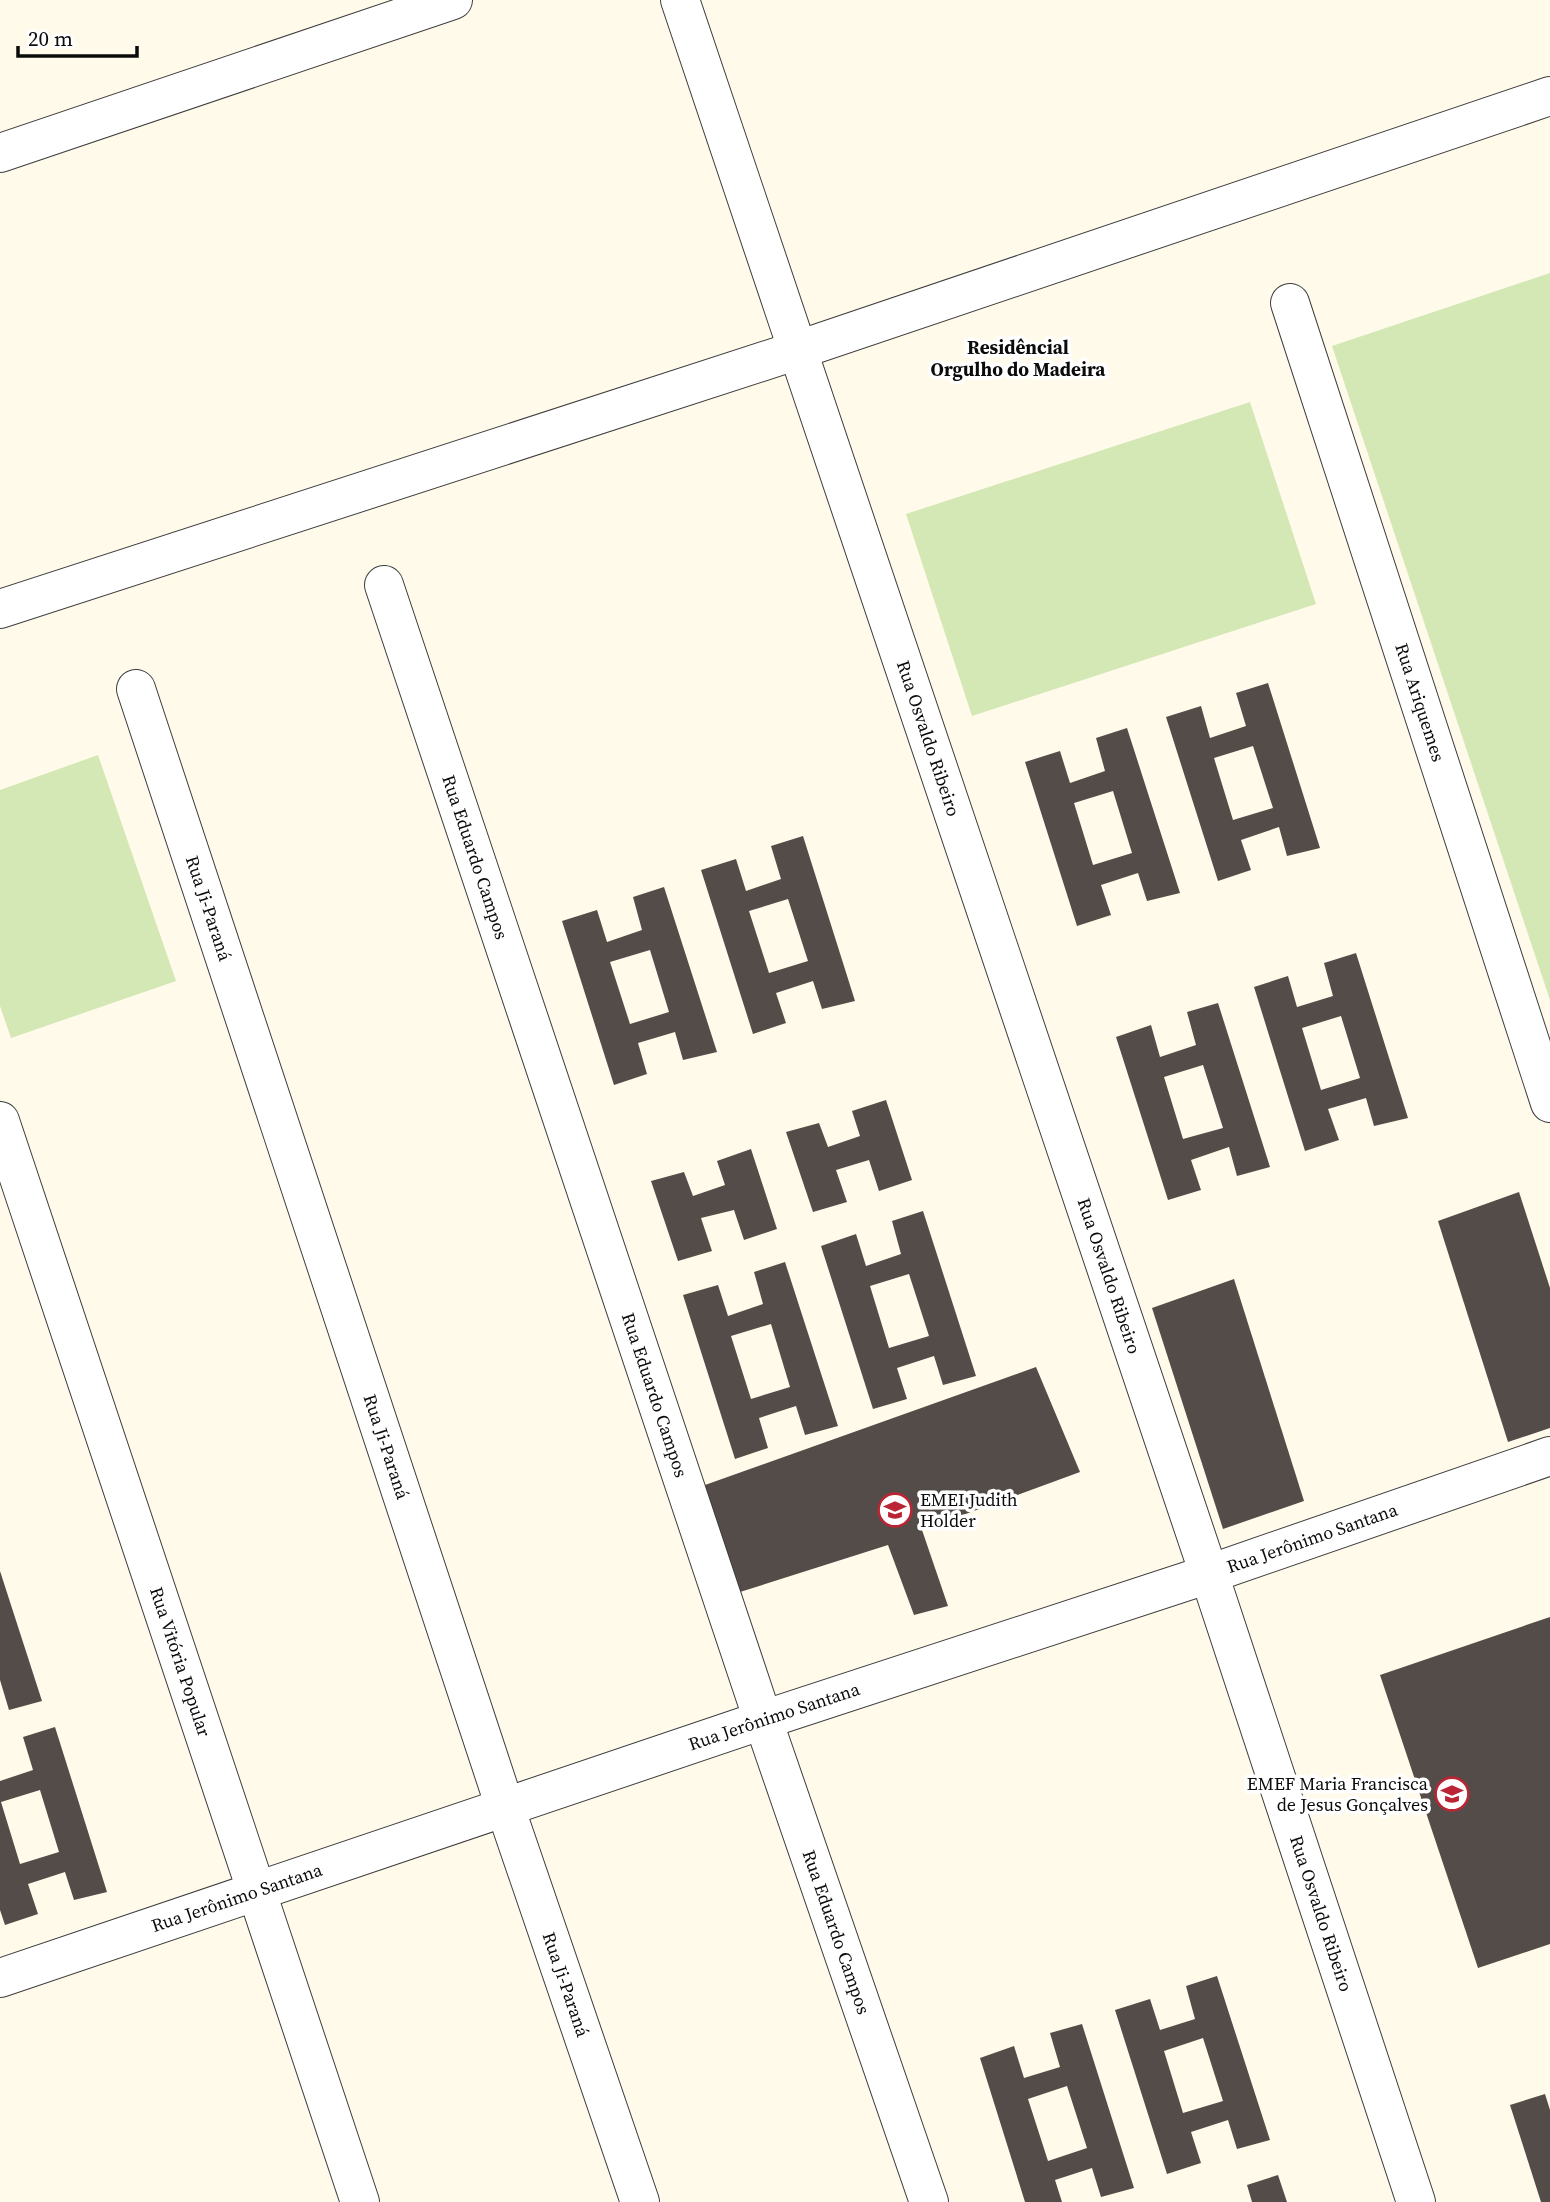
<svg xmlns="http://www.w3.org/2000/svg" width="1550" height="2202" font-family="'Source Serif 4',serif">
<rect width="100%" height="100%" fill="#fffaea"/>
<g fill="#d3e8b5">
<path d="M1550 273V1000L1332 346Z"/>
<path d="M1250 402 1316 604 972 716 906 514Z"/>
<path d="M98 755 176 981 11 1038 0 1006V790Z"/>
</g>
<g fill="#544c48" fill-rule="evenodd">
<path d="M1268 683 1320 848 1287 856 1279 827 1241 840 1251 870 1218 881 1166 717 1201 706 1210 738 1246 726 1236 693ZM1253 746 1273 808 1233 820 1214 758Z"/>
<path d="M1127 728 1180 893 1147 901 1138 873 1101 885 1111 915 1077 926 1025 762 1060 751 1070 783 1105 771 1096 738ZM1113 791 1132 853 1093 865 1074 803Z"/>
<path d="M803 836 855 1001 822 1009 813 981 776 993 786 1023 753 1034 701 870 736 859 746 891 781 879 771 846ZM788 899 808 961 769 973 749 911Z"/>
<path d="M664 887 717 1052 683 1060 675 1032 638 1043 647 1074 614 1085 562 921 597 910 607 942 642 930 633 897ZM650 950 669 1012 630 1024 610 962Z"/>
<path d="M1356 953 1408 1118 1374 1126 1366 1098 1328 1109 1339 1140 1305 1151 1254 987 1288 976 1297 1007 1333 996 1324 963ZM1341 1016 1360 1078 1321 1090 1302 1028Z"/>
<path d="M1218 1003 1270 1167 1237 1176 1229 1147 1191 1160 1201 1190 1168 1200 1116 1037 1151 1025 1160 1057 1196 1045 1187 1012ZM1203 1065 1223 1128 1183 1139 1164 1077Z"/>
<path d="M886 1100 912 1180 879 1191 869 1160 836 1170 847 1202 813 1212 786 1132 819 1123 828 1147 860 1136 852 1111Z"/>
<path d="M751 1149 777 1229 744 1240 734 1210 701 1218 712 1251 678 1261 651 1181 684 1172 693 1196 725 1185 717 1161Z"/>
<path d="M1519 1192 1550 1288V1428L1508 1442 1438 1221Z"/>
<path d="M923 1211 976 1376 943 1385 934 1356 897 1368 907 1399 873 1409 821 1246 856 1234 866 1266 901 1254 892 1221ZM909 1274 929 1336 889 1348 870 1286Z"/>
<path d="M785 1262 838 1426 805 1435 796 1406 759 1418 768 1448 735 1459 683 1295 718 1285 728 1316 763 1304 754 1272ZM771 1324 790 1387 751 1399 731 1336Z"/>
<path d="M1234 1279 1304 1501 1223 1529 1152 1308Z"/>
<path d="M1036 1367 1080 1472 922 1530 948 1606 914 1615 888 1545 740 1592 705 1485Z"/>
<path d="M0 1571 42 1701 9 1710 0 1680Z"/>
<path d="M1550 1617V1944L1478 1968 1380 1675Z"/>
<path d="M55 1727 107 1892 74 1900 65 1872 28 1884 38 1914 5 1925 0 1910V1781L33 1770 23 1737ZM40 1790 59 1852 20 1864 1 1802Z"/>
<path d="M1217 1976 1270 2140 1237 2149 1228 2120 1191 2132 1201 2163 1167 2174 1115 2010 1150 1999 1160 2030 1195 2019 1186 1986ZM1203 2038 1223 2101 1183 2113 1164 2051Z"/>
<path d="M1082 2024 1134 2188 1101 2197 1092 2168 1055 2180 1062 2202H1025L980 2058 1014 2046 1024 2078 1060 2067 1050 2033ZM1067 2086 1087 2148 1048 2161 1028 2099Z"/>
<path d="M1545 2094 1550 2110V2202H1541L1510 2105Z"/>
<path d="M1278 2175 1287 2202H1252L1247 2185Z"/>
</g>
<g fill="none" stroke-linecap="round" stroke-linejoin="round">
<defs>
<g id="minor">
<path id="s1" d="M680 0 1209 1574 1416 2202"/>
<path d="M0 153 453 0"/>
<path id="s2" d="M1290 303 1550 1103"/>
<path id="s3" d="M384 585 763 1720 929 2202"/>
<path d="M0 609 798 350 1550 96"/>
<path id="s4" d="M136 689 505 1807 640 2202"/>
<path id="s5" d="M0 1121 360 2202"/>
<path id="s6" d="M0 1978 763 1720 1209 1574 1550 1456"/>
</g>
</defs>
<use href="#minor" stroke="#3e3e3e" stroke-width="40"/>
<use href="#minor" stroke="#fff" stroke-width="38"/>
</g>
<defs>
<symbol id="school-ring" viewBox="-11 -11 22 22"><circle r="9.5" fill="#fff" stroke="#ba2535" stroke-width="1.5"/><path d="M0-5L7-2L0 1L-7-2ZM-4 1L0 2.5L4 1V4Q0 6-4 4Z" fill="#ba2535"/></symbol>
</defs>
<g fill-rule="evenodd">
<use href="#school-ring" x="876" y="1491" width="38" height="38"/>
<use href="#school-ring" x="1433" y="1775" width="38" height="38"/>
</g>
<g text-anchor="middle" stroke-width="7" stroke-linejoin="round" paint-order="stroke">
<g font-size="18" fill="#0b0b0b" stroke="#fff">
<text dy="6" stroke="none"><textPath href="#s2" startOffset="420">Rua Ariquemes</textPath></text>
<text dy="6" stroke="none"><textPath href="#s1" startOffset="779">Rua Osvaldo Ribeiro</textPath></text>
<text dy="6" stroke="none"><textPath href="#s3" startOffset="287">Rua Eduardo Campos</textPath></text>
<text dy="6" stroke="none"><textPath href="#s4" startOffset="231">Rua Ji-Paraná</textPath></text>
<text dy="6" stroke="none"><textPath href="#s1" startOffset="1346">Rua Osvaldo Ribeiro</textPath></text>
<text dy="6" stroke="none"><textPath href="#s3" startOffset="854">Rua Eduardo Campos</textPath></text>
<text dy="6" stroke="none"><textPath href="#s4" startOffset="798">Rua Ji-Paraná</textPath></text>
<text dy="6" stroke="none"><textPath href="#s6" startOffset="1384">Rua Jerônimo Santana</textPath></text>
<text dy="6" stroke="none"><textPath href="#s5" startOffset="570">Rua Vitória Popular</textPath></text>
<text dy="6" stroke="none"><textPath href="#s6" startOffset="817">Rua Jerônimo Santana</textPath></text>
<text dy="6" stroke="none"><textPath href="#s6" startOffset="250">Rua Jerônimo Santana</textPath></text>
<text dy="6" stroke="none"><textPath href="#s1" startOffset="2018">Rua Osvaldo Ribeiro</textPath></text>
<text dy="6" stroke="none"><textPath href="#s3" startOffset="1421">Rua Eduardo Campos</textPath></text>
<text dy="6" stroke="none"><textPath href="#s4" startOffset="1365">Rua Ji-Paraná</textPath></text>
</g>
<g font-size="18" fill="#0b0b0b" stroke="#fff" text-anchor="start">
<text x="920" y="1506">EMEI Judith<tspan x="920" dy="21">Holder</tspan></text>
<text x="1428" y="1790" text-anchor="end">EMEF Maria Francisca<tspan x="1428" dy="21">de Jesus Gonçalves</tspan></text>
</g>
<g font-size="19" font-weight="bold" fill="#0b0b0b" stroke="#fff">
<text x="1018" y="354">Residêncial<tspan x="1018" dy="22">Orgulho do Madeira</tspan></text>
</g>
</g>
<path d="M18 46v10h119v-10" fill="none" stroke="#0b0b0b" stroke-width="3.5"/>
<text x="28" y="46" font-size="21" fill="#0b0b0b" stroke="#ffffff" stroke-width="5" paint-order="stroke">20 m</text>
</svg>
